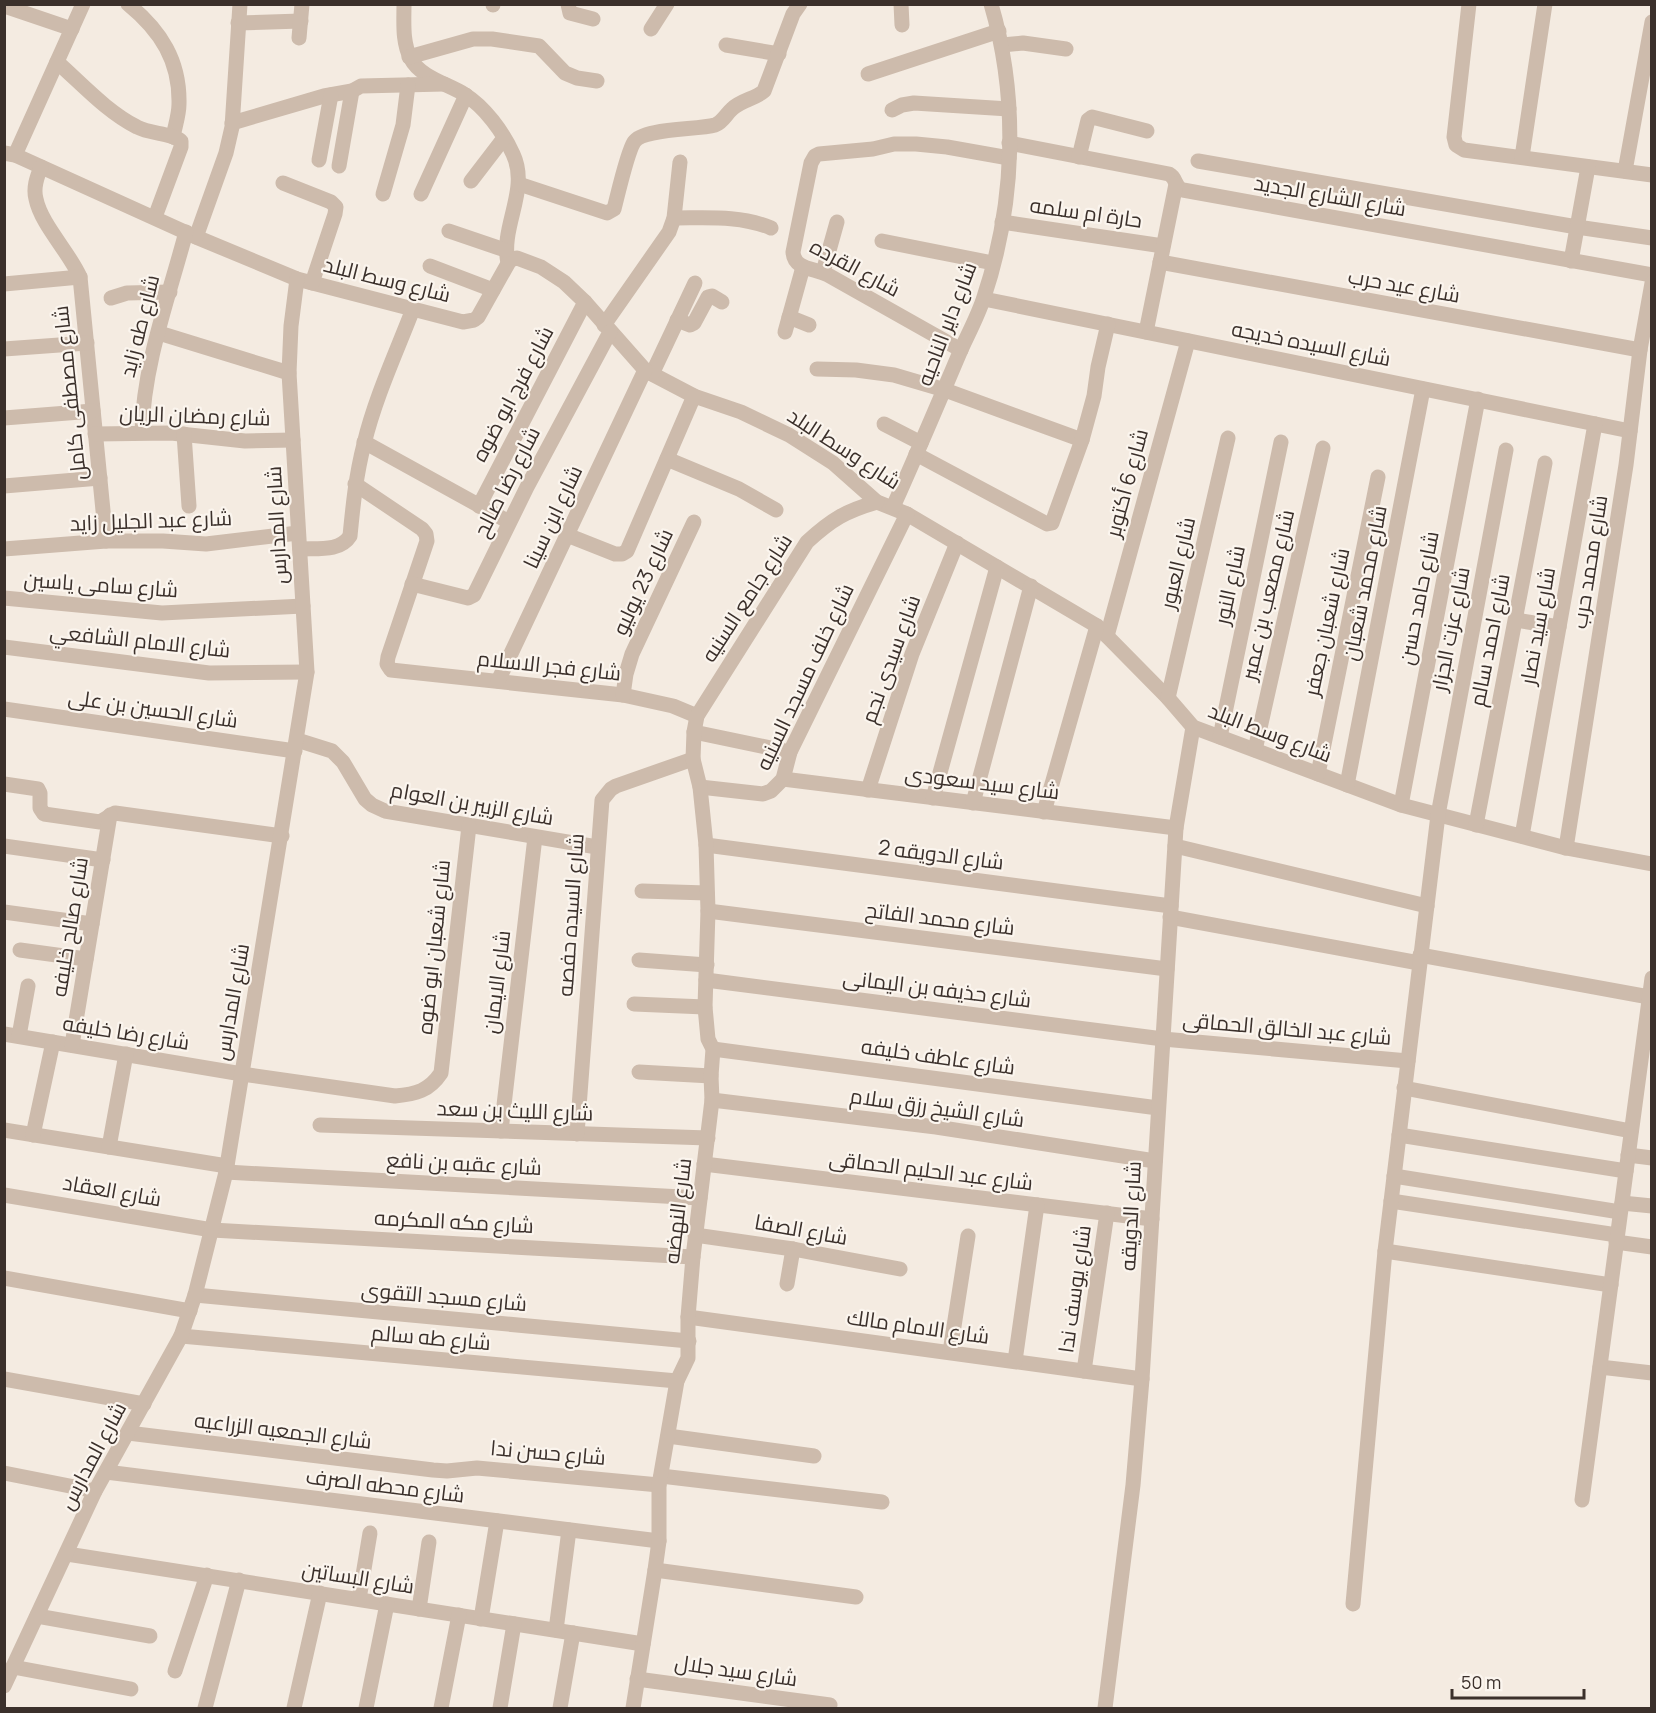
<svg xmlns="http://www.w3.org/2000/svg" width="1656" height="1713" font-family="Manrope,Cairo,sans-serif">
<rect width="100%" height="100%" fill="#f4ebe1"/>
<g fill="none" stroke-linecap="round" stroke-linejoin="round">
<g stroke="#cdbbac" stroke-width="15">
<path d="M128 4C161 31 180 61 179 104 179 115 175 126 173 137"/>
<path d="M404 4C404 22 402 43 411 59 420 77 448 84 464 94 485 107 503 132 513 154 530 190 500 226 508 263"/>
<path d="M493 4V5"/>
<path d="M568 4 570 13 593 19"/>
<path d="M901 4 902 25"/>
<path d="M1469 4 1454 137 1456 145 1464 150 1652 175"/>
<path d="M4 6 72 29"/>
<path d="M238 23 301 21"/>
<path d="M651 29 667 4"/>
<path d="M299 38 302 4"/>
<path d="M726 45 779 54"/>
<path d="M1002 45 1023 43 1066 49"/>
<path d="M409 57 473 39H492L539 46 565 73 577 78 597 81"/>
<path d="M57 62C82 84 107 112 137 127 150 134 171 133 181 141V147L155 217"/>
<path d="M868 74 999 31"/>
<path d="M892 110 902 105 914 103 1009 109"/>
<path d="M232 123 324 96 352 91 361 86 444 84"/>
<path d="M1009 143 1169 174C1177 178 1174 187 1183 190L1652 275"/>
<path d="M4 153 15 155 196 237 297 279 463 322 474 320 478 317 510 260 517 258 541 267 564 282 585 302 645 370 652 374 694 396 741 412 789 435 833 463 877 502 907 514 1097 626 1168 698 1193 727 1401 805 1566 848 1652 864"/>
<path d="M15 155 83 4"/>
<path d="M1079 157 1088 120 1092 117 1147 131"/>
<path d="M1522 157 1545 4"/>
<path d="M319 160 331 95"/>
<path d="M1198 161 1577 227 1652 238"/>
<path d="M339 166 352 91"/>
<path d="M41 167C37 177 33 188 36 199 41 224 69 252 80 277L106 541"/>
<path d="M1625 171 1652 22"/>
<path d="M471 181 504 138"/>
<path d="M283 183 331 202 336 207 335 214 312 283"/>
<path d="M519 184 607 213 614 209C618 194 627 153 634 142 643 128 697 130 715 125 723 122 726 114 732 109 741 100 755 99 764 91L793 14 800 4"/>
<path d="M383 194 403 125 408 85"/>
<path d="M421 194 466 95"/>
<path d="M674 218C707 218 740 215 771 228"/>
<path d="M1002 222 1163 246"/>
<path d="M449 231 505 250"/>
<path d="M196 237 226 153 232 127 240 4"/>
<path d="M882 241 993 263"/>
<path d="M1571 261 1588 167"/>
<path d="M1160 262 1640 350"/>
<path d="M430 266 493 290"/>
<path d="M823 272 837 222"/>
<path d="M4 284 80 277"/>
<path d="M111 298 127 293 170 292"/>
<path d="M984 299 1630 431"/>
<path d="M789 317 809 325"/>
<path d="M677 320 690 325 694 323 708 297 712 296 722 302"/>
<path d="M604 325 669 232 674 218 680 162"/>
<path d="M785 332 803 267"/>
<path d="M1146 332 1176 184"/>
<path d="M159 333 289 373"/>
<path d="M4 349 87 343"/>
<path d="M961 350C917 325 872 300 828 275 815 268 794 270 793 252L811 163 815 156 819 154 873 149 894 144H916L947 147 1009 158"/>
<path d="M817 369 856 370 894 375 945 390 1082 440"/>
<path d="M652 374 695 283"/>
<path d="M4 418 93 411"/>
<path d="M884 424 921 443"/>
<path d="M142 432C143 366 169 296 186 232"/>
<path d="M95 434 171 433 245 441 293 440"/>
<path d="M184 434 189 506"/>
<path d="M364 442 509 522"/>
<path d="M916 454 1047 524 1052 523 1082 440 1094 396 1098 367 1108 324"/>
<path d="M667 459 739 489 776 510"/>
<path d="M355 484 422 529 426 534 427 541 388 657 387 664 391 670 623 695 673 706 697 716"/>
<path d="M4 486 100 478"/>
<path d="M479 506 585 302"/>
<path d="M893 507C916 456 938 404 960 352 968 334 978 316 984 297 1015 204 1019 99 991 4"/>
<path d="M567 535 615 554H622L627 551 694 396"/>
<path d="M4 549 106 541H163L206 544 298 533"/>
<path d="M300 549C317 548 340 552 350 536 353 505 356 475 364 444 375 398 396 353 413 309"/>
<path d="M412 584 468 598 474 595 527 487 610 332"/>
<path d="M4 598 162 613 303 606"/>
<path d="M1516 620 1559 627"/>
<path d="M1107 636 1188 341"/>
<path d="M4 647 209 673 307 672"/>
<path d="M498 681 645 370"/>
<path d="M623 695 626 674 632 654 694 522"/>
<path d="M1168 698 1228 438"/>
<path d="M4 709 295 751"/>
<path d="M694 732 790 752"/>
<path d="M1220 737 1281 442"/>
<path d="M297 740 332 751 343 762 365 799 372 805 385 811 597 847"/>
<path d="M1255 750 1323 448"/>
<path d="M1318 774 1378 477"/>
<path d="M783 779 1176 828"/>
<path d="M4 784 38 789 40 793V808L44 814 100 822 115 813 282 836"/>
<path d="M1347 785 1423 389"/>
<path d="M700 787 763 794 771 791 783 779 790 752 907 514"/>
<path d="M868 790 912 654 957 543"/>
<path d="M933 798 997 567"/>
<path d="M973 803 1031 586"/>
<path d="M1401 805 1478 399"/>
<path d="M1044 812 1097 626"/>
<path d="M1476 825 1545 463"/>
<path d="M1522 836 1595 424"/>
<path d="M706 845 1171 906"/>
<path d="M4 846 103 860"/>
<path d="M1175 846 1427 906"/>
<path d="M1566 848 1626 465 1640 350 1652 283"/>
<path d="M642 891 707 893"/>
<path d="M708 911 1167 969"/>
<path d="M4 912 92 924"/>
<path d="M1170 917 1419 963"/>
<path d="M20 950 86 959"/>
<path d="M1420 955 1649 997"/>
<path d="M639 960 707 965"/>
<path d="M706 980 1163 1039 1408 1061"/>
<path d="M634 1004 705 1007"/>
<path d="M4 1034 242 1074 395 1096C416 1094 429 1091 441 1073L469 826"/>
<path d="M19 1036 28 986"/>
<path d="M72 1045 110 815"/>
<path d="M713 1049 1158 1108"/>
<path d="M639 1072 711 1076"/>
<path d="M1404 1088 1631 1131"/>
<path d="M712 1100 936 1127 1155 1161"/>
<path d="M320 1125 708 1138"/>
<path d="M4 1130 227 1166"/>
<path d="M501 1131 535 837"/>
<path d="M577 1134 602 800 611 789 616 786 693 759"/>
<path d="M33 1135 53 1042"/>
<path d="M1399 1135 1626 1171"/>
<path d="M109 1147 126 1054"/>
<path d="M1628 1155 1652 1158"/>
<path d="M704 1164 1152 1219"/>
<path d="M226 1172 700 1198"/>
<path d="M1394 1176 1620 1212"/>
<path d="M4 1195 212 1230 693 1257"/>
<path d="M1391 1201 1617 1235"/>
<path d="M1622 1203 1652 1206"/>
<path d="M695 1235 793 1249 900 1269"/>
<path d="M1616 1242 1652 1247"/>
<path d="M1385 1251 1611 1285"/>
<path d="M4 1278 190 1311"/>
<path d="M787 1284 793 1249"/>
<path d="M195 1295 689 1341"/>
<path d="M688 1317 1142 1379"/>
<path d="M181 1336 677 1381"/>
<path d="M950 1352 968 1236"/>
<path d="M1015 1361 1037 1205"/>
<path d="M1600 1367 1652 1373"/>
<path d="M1084 1371 1107 1213"/>
<path d="M4 1379 144 1404"/>
<path d="M128 1433 433 1470 447 1471 477 1468 659 1485"/>
<path d="M668 1436 814 1456"/>
<path d="M106 1472 659 1541"/>
<path d="M4 1473 95 1491"/>
<path d="M661 1476 882 1502"/>
<path d="M1582 1500 1652 978"/>
<path d="M67 1554 643 1644"/>
<path d="M655 1570 856 1597"/>
<path d="M359 1599 370 1533"/>
<path d="M1353 1604 1385 1251 1438 815 1506 450"/>
<path d="M419 1609 429 1542"/>
<path d="M37 1616 150 1636"/>
<path d="M481 1619 497 1521"/>
<path d="M556 1630 569 1530"/>
<path d="M13 1667 131 1689"/>
<path d="M175 1671 207 1575"/>
<path d="M637 1679 830 1705"/>
<path d="M4 1686 95 1491 181 1336 195 1295 226 1172 307 672 289 373 291 326 297 279"/>
<path d="M205 1708 239 1580"/>
<path d="M294 1708 320 1593"/>
<path d="M366 1708 387 1604"/>
<path d="M441 1708 459 1615"/>
<path d="M500 1708 514 1624"/>
<path d="M560 1708 573 1633"/>
<path d="M633 1708 655 1570 659 1541V1485L677 1381 688 1358V1317L693 1257 712 1100 711 1076 713 1049 708 1039 705 1007 708 911 706 845 700 787 693 759 694 732 697 716 807 542C832 519 846 511 877 502"/>
<path d="M1105 1708 1133 1485 1142 1379 1176 828 1193 727"/>
</g>
</g>
<g text-anchor="middle" stroke-width="4.5" stroke-linejoin="round" paint-order="stroke">
<g font-size="21" fill="#3b302b" stroke="#fbf5ee">
<text transform="translate(1330 196) rotate(10)" y="7">شارع الشارع الجديد</text>
<text transform="translate(1086 213) rotate(8)" y="7">حارة ام سلمه</text>
<text transform="translate(855 268) rotate(28)" y="7">شارع القرده</text>
<text transform="translate(387 280) rotate(14)" y="7">شارع وسط البلد</text>
<text transform="translate(1404 286) rotate(10)" y="7">شارع عيد حرب</text>
<text transform="translate(947 324) rotate(-69)" y="7">شارع داير الناحيه</text>
<text transform="translate(140 326) rotate(-76)" y="7">شارع طه زايد</text>
<text transform="translate(1311 344) rotate(11)" y="7">شارع السيده خديجه</text>
<text transform="translate(70 393) rotate(-96)" y="7">شارع مصطفى كامل</text>
<text transform="translate(513 394) rotate(-62)" y="7">شارع فرج ابو ضوه</text>
<text transform="translate(195 416) rotate(2)" y="7">شارع رمضان الريان</text>
<text transform="translate(844 449) rotate(33)" y="7">شارع وسط البلد</text>
<text transform="translate(507 482) rotate(-63)" y="7">شارع رضا صالح</text>
<text transform="translate(1127 483) rotate(-75)" y="7">شارع 6 أكتوبر</text>
<text transform="translate(553 517) rotate(-65)" y="7">شارع ابن سينا</text>
<text transform="translate(151 521) rotate(-2)" y="7">شارع عبد الجليل زايد</text>
<text transform="translate(277 525) rotate(-93)" y="7">شارع المدارس</text>
<text transform="translate(1590 562) rotate(-81)" y="7">شارع محمد حرب</text>
<text transform="translate(1178 563) rotate(-77)" y="7">شارع العبور</text>
<text transform="translate(643 582) rotate(-65)" y="7">شارع 23 يوليو</text>
<text transform="translate(1365 583) rotate(-79)" y="7">شارع محمد شعبان</text>
<text transform="translate(101 585) rotate(4)" y="7">شارع سامى ياسين</text>
<text transform="translate(1230 585) rotate(-78)" y="7">شارع النور</text>
<text transform="translate(1268 595) rotate(-77)" y="7">شارع مصعب بن عمير</text>
<text transform="translate(747 598) rotate(-57)" y="7">شارع جامع السنيه</text>
<text transform="translate(1419 598) rotate(-79)" y="7">شارع حامد حسن</text>
<text transform="translate(1327 622) rotate(-78)" y="7">شارع شعبان جعفر</text>
<text transform="translate(1538 626) rotate(-80)" y="7">شارع سيد نصار</text>
<text transform="translate(1451 629) rotate(-79)" y="7">شارع عزت الجزار</text>
<text transform="translate(1490 640) rotate(-79)" y="7">شارع احمد سالم</text>
<text transform="translate(140 641) rotate(6)" y="7">شارع الامام الشافعي</text>
<text transform="translate(891 659) rotate(-70)" y="7">شارع سيدى نجم</text>
<text transform="translate(549 666) rotate(6)" y="7">شارع فجر الاسلام</text>
<text transform="translate(805 677) rotate(-65)" y="7">شارع خلف مسجد السنيه</text>
<text transform="translate(153 709) rotate(8)" y="7">شارع الحسين بن على</text>
<text transform="translate(1270 733) rotate(21)" y="7">شارع وسط البلد</text>
<text transform="translate(982 783) rotate(7)" y="7">شارع سيد سعودى</text>
<text transform="translate(472 804) rotate(10)" y="7">شارع الزبير بن العوام</text>
<text transform="translate(941 855) rotate(7)" y="7">شارع الدويقه 2</text>
<text transform="translate(571 915) rotate(-86)" y="7">شارع السيده حفصه</text>
<text transform="translate(940 919) rotate(7)" y="7">شارع محمد الفاتح</text>
<text transform="translate(70 927) rotate(-81)" y="7">شارع صالح خليفه</text>
<text transform="translate(434 947) rotate(-84)" y="7">شارع شعبان ابو ضوه</text>
<text transform="translate(497 982) rotate(-83)" y="7">شارع الايمان</text>
<text transform="translate(937 989) rotate(7)" y="7">شارع حذيفه بن اليمانى</text>
<text transform="translate(232 1002) rotate(-80)" y="7">شارع المدارس</text>
<text transform="translate(1287 1029) rotate(5)" y="7">شارع عبد الخالق الحماقى</text>
<text transform="translate(126 1033) rotate(9)" y="7">شارع رضا خليفه</text>
<text transform="translate(938 1057) rotate(8)" y="7">شارع عاطف خليفه</text>
<text transform="translate(937 1108) rotate(8)" y="7">شارع الشيخ رزق سلام</text>
<text transform="translate(515 1111) rotate(2)" y="7">شارع الليث بن سعد</text>
<text transform="translate(464 1164) rotate(3)" y="7">شارع عقبه بن نافع</text>
<text transform="translate(931 1171) rotate(7)" y="7">شارع عبد الحليم الحماقى</text>
<text transform="translate(112 1191) rotate(10)" y="7">شارع العقاد</text>
<text transform="translate(678 1211) rotate(-83)" y="7">شارع النهضه</text>
<text transform="translate(1131 1216) rotate(-87)" y="7">شارع الدويقه</text>
<text transform="translate(454 1222) rotate(3)" y="7">شارع مكه المكرمه</text>
<text transform="translate(801 1230) rotate(10)" y="7">شارع الصفا</text>
<text transform="translate(1075 1289) rotate(-82)" y="7">شارع يوسف ندا</text>
<text transform="translate(444 1297) rotate(5)" y="7">شارع مسجد التقوى</text>
<text transform="translate(918 1327) rotate(8)" y="7">شارع الامام مالك</text>
<text transform="translate(431 1338) rotate(5)" y="7">شارع طه سالم</text>
<text transform="translate(283 1431) rotate(7)" y="7">شارع الجمعيه الزراعيه</text>
<text transform="translate(548 1453) rotate(5)" y="7">شارع حسن ندا</text>
<text transform="translate(93 1456) rotate(-62)" y="7">شارع المدارس</text>
<text transform="translate(385 1486) rotate(7)" y="7">شارع محطه الصرف</text>
<text transform="translate(358 1578) rotate(9)" y="7">شارع البساتين</text>
<text transform="translate(736 1671) rotate(8)" y="7">شارع سيد جلال</text>
</g>
</g>
<rect width="1656" height="1713" fill="none" stroke="#3b302b" stroke-width="12"/>
<path d="M1452 1689v9h132v-9" fill="none" stroke="#3b302b" stroke-width="3"/>
<text x="1461" y="1689" font-size="18" fill="#3b302b" stroke="#fbf5ee" stroke-width="4.5" paint-order="stroke">50 m</text>
</svg>
